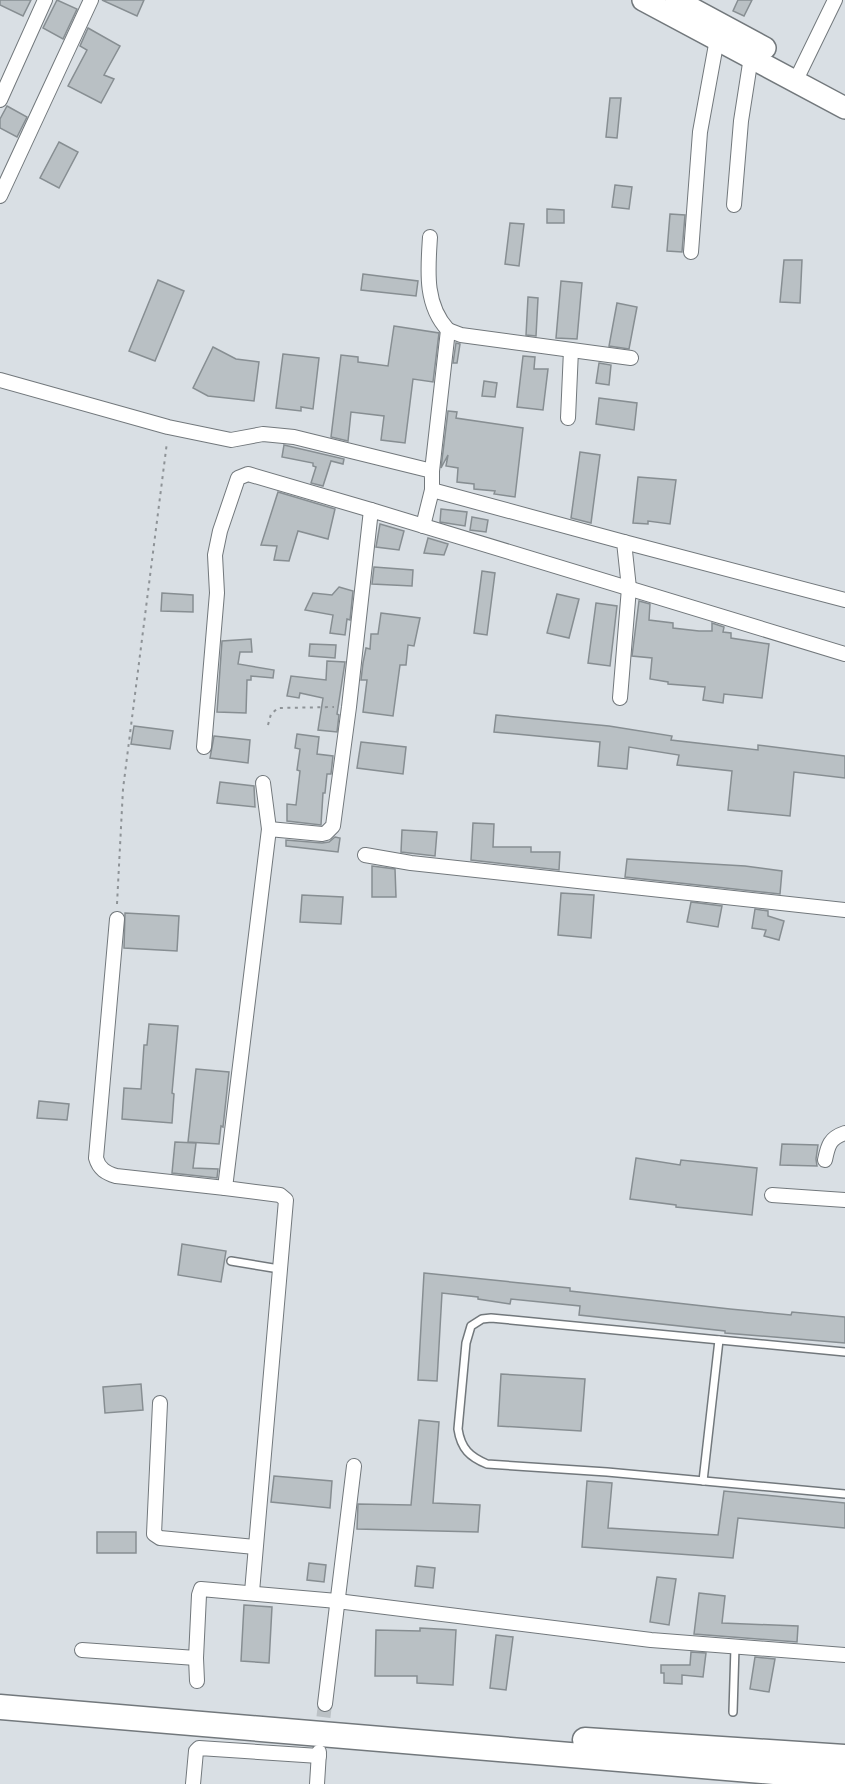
<svg xmlns="http://www.w3.org/2000/svg" width="845" height="1784" font-family="Lora,serif">
<rect width="100%" height="100%" fill="#d9dfe4"/>
<g fill="#b9c0c4" stroke="#878e92" stroke-width="1.5">
<path d="M0 0H31L23 16 0 5Z"/>
<path d="M57 0 77 9 63 39 43 28Z"/>
<path d="M102 0H144L137 16Z"/>
<path d="M738 0H752L744 16 733 11Z"/>
<path d="M88 28 120 46 104 75 114 79 101 103 68 86 87 50 80 46Z"/>
<path d="M610 98H621L617 138 606 137Z"/>
<path d="M7 106 27 117 17 137 0 128V119Z"/>
<path d="M59 142 78 152 59 188 40 178Z"/>
<path d="M615 185 632 187 629 209 612 207Z"/>
<path d="M547 209 564 210V223H547Z"/>
<path d="M670 214 685 215 682 252 667 251Z"/>
<path d="M510 223 524 224 519 266 505 264Z"/>
<path d="M784 260H802L800 303 780 302Z"/>
<path d="M363 274 418 281 416 296 361 290Z"/>
<path d="M158 280 184 291 155 361 129 351Z"/>
<path d="M561 281 582 283 577 339 556 338Z"/>
<path d="M528 297 538 298 536 336 526 335Z"/>
<path d="M617 303 637 307 629 349 609 346Z"/>
<path d="M394 326 439 333 433 382 413 379 405 443 381 440 384 416 351 412 348 441 331 437 341 355 358 357V362L388 366Z"/>
<path d="M456 343 460 344 457 363H453Z"/>
<path d="M213 347 236 359 259 362 254 401 208 396 193 388Z"/>
<path d="M283 354 319 358 313 409 301 407V411L276 408Z"/>
<path d="M523 356 535 357 534 369H548L543 410 517 407Z"/>
<path d="M599 363 611 365 609 385 596 383Z"/>
<path d="M484 381 497 383 495 397 482 396Z"/>
<path d="M599 398 637 403 634 430 596 424Z"/>
<path d="M448 411 457 412 456 418 523 428 515 497 494 494 495 491 474 489V484L457 482 458 468 446 466 448 455 441 468Z"/>
<path d="M284 445 344 459 343 464 331 461 323 486 311 483 316 467 313 466V463L282 457Z"/>
<path d="M580 452 600 455 591 523 571 518Z"/>
<path d="M638 477 676 480 670 524 648 521V524L633 523Z"/>
<path d="M278 492 335 509 328 539 298 531 289 561 274 560 277 546 261 545Z"/>
<path d="M441 509 467 512 465 526 440 522Z"/>
<path d="M472 517 488 520 486 532 470 530Z"/>
<path d="M380 524 404 531 399 550 376 547Z"/>
<path d="M428 538 448 544 444 555 424 553Z"/>
<path d="M374 567 413 570 412 586 372 584Z"/>
<path d="M482 571 495 573 487 635 474 633Z"/>
<path d="M339 587 353 591 350 620 347 619 345 635 330 633 333 615 305 610 313 593 332 595Z"/>
<path d="M162 593 193 595V612L161 611Z"/>
<path d="M557 594 579 599 569 638 547 633Z"/>
<path d="M639 601 650 604 649 620 673 623V628L699 631H712V623L724 627 723 632 731 633V638L769 644 762 698 724 694 723 703 703 700 705 687 668 684V682L650 679 652 658 632 656Z"/>
<path d="M596 603 617 606 610 666 588 663Z"/>
<path d="M381 613 420 618 414 646 408 645 406 665H400L393 716 363 712 367 680H361L363 663 366 648 370 649 371 634H378Z"/>
<path d="M251 639 252 652H240L238 664 274 670 273 678 251 676V680H247L246 713 217 712 222 641Z"/>
<path d="M310 644 336 645 335 658 309 656Z"/>
<path d="M327 661 345 662 337 714 339 715 337 732 318 730 323 698 300 693 299 698 287 696 291 676 326 680Z"/>
<path d="M496 715 609 726 672 736 671 740 758 750V745L845 756V778L794 772 790 816 728 810 732 771 677 765 679 755 629 747 627 769 598 766 600 742 494 732Z"/>
<path d="M134 726 173 731 170 749 131 744Z"/>
<path d="M297 734 319 737 317 754 333 756 331 774H327L325 793H323L321 825 287 821V804L296 805 300 771 297 770 300 749 295 748Z"/>
<path d="M214 736 250 740 248 763 210 758Z"/>
<path d="M361 742 406 747 403 774 357 768Z"/>
<path d="M220 782 254 786 255 807 217 803Z"/>
<path d="M473 823 494 824 493 847H531V852H560L559 870 471 860Z"/>
<path d="M402 830 437 832 435 856 401 852Z"/>
<path d="M335 837 340 838 338 852 286 846V840L322 843 329 842Z"/>
<path d="M627 859 745 866 782 871 780 894 625 877Z"/>
<path d="M372 866 395 869 396 897H372Z"/>
<path d="M561 893 594 895 591 938 558 935Z"/>
<path d="M302 895 343 897 341 924 300 922Z"/>
<path d="M691 902 722 906 718 927 687 922Z"/>
<path d="M755 909 768 911V916L784 921 779 940 764 936 766 930 752 928Z"/>
<path d="M125 913 179 916 177 951 124 948Z"/>
<path d="M149 1024 178 1026 172 1093 174 1094 172 1123 122 1119 124 1088 141 1089 144 1045H147Z"/>
<path d="M196 1069 229 1072 223 1127 221 1126 219 1144 188 1142Z"/>
<path d="M39 1101 69 1104 67 1120 37 1118Z"/>
<path d="M175 1142 196 1143 193 1168 218 1169 217 1178 172 1173Z"/>
<path d="M782 1144 818 1145 816 1159 817 1166 780 1165Z"/>
<path d="M636 1158 680 1165 681 1160 757 1168 752 1215 676 1207V1205L630 1199Z"/>
<path d="M182 1244 226 1251 221 1282 178 1275Z"/>
<path d="M424 1273 570 1288V1291L730 1309 791 1315 792 1312 845 1317V1343L725 1333V1331L579 1315 580 1306 511 1299 510 1304 478 1299V1297L442 1293 437 1381 418 1380Z"/>
<path d="M501 1374 585 1379 581 1431 498 1426Z"/>
<path d="M141 1384 143 1410 105 1413 103 1387Z"/>
<path d="M419 1420 439 1422 433 1503 480 1505 478 1532 357 1529 358 1504 411 1505Z"/>
<path d="M274 1476 332 1481 330 1508 271 1502Z"/>
<path d="M587 1481 612 1483 608 1528 718 1535 724 1491 845 1503V1528L738 1518 733 1558 582 1547Z"/>
<rect x="97" y="1532" width="39" height="21"/>
<path d="M309 1563 326 1565 324 1582 307 1580Z"/>
<path d="M417 1566 435 1568 433 1588 415 1586Z"/>
<path d="M657 1577 676 1579 669 1625 650 1622Z"/>
<path d="M699 1593 725 1596 722 1623 798 1626 797 1642 694 1634Z"/>
<path d="M244 1605 272 1607 269 1663 241 1661Z"/>
<path d="M420 1628 456 1630 453 1685 417 1683V1676H375L376 1630 420 1631Z"/>
<path d="M496 1635 513 1637 506 1690 490 1688Z"/>
<path d="M691 1652 706 1653 703 1677 682 1675V1684L664 1683V1673H661V1665H690Z"/>
<path d="M755 1657 775 1659 769 1692 750 1689Z"/>
</g>
<g fill="none" stroke-linecap="round" stroke-linejoin="round">
<path stroke="#bbc1c5" stroke-width="14" stroke-dasharray="14 7" stroke-linecap="butt" d="M321 1738 325 1704"/>
<defs>
<g id="lane">
<path d="M231 1261 279 1269"/>
<path d="M845 1352 491 1318 482 1319 471 1326 466 1343 458 1429C461 1449 470 1457 487 1464L607 1472 845 1494"/>
<path d="M703 1481 719 1340"/>
<path d="M733 1712 735 1647"/>
</g>
<g id="street">
<path d="M796 80 835 0"/>
<path d="M0 100 45 0"/>
<path d="M0 196 91 0"/>
<path d="M734 205 741 121 751 57"/>
<path d="M430 237C428 269 424 304 448 330"/>
<path d="M691 252 700 132 717 39"/>
<path d="M0 380 168 427 231 440 263 434 294 437 432 471V490L624 542 629 588 620 698"/>
<path d="M568 418 571 350"/>
<path d="M432 471 448 330 461 335 631 358"/>
<path d="M423 526 432 490"/>
<path d="M624 542 845 600"/>
<path d="M204 747 217 593 215 555 220 531 238 478 248 474 371 510"/>
<path d="M263 783 269 829"/>
<path d="M365 855 411 863 845 910"/>
<path d="M117 919 96 1158C99 1169 106 1173 116 1176L225 1188"/>
<path d="M825 1160C828 1145 830 1138 845 1133"/>
<path d="M772 1195 845 1200"/>
<path d="M160 1403 154 1534 160 1538 255 1547"/>
<path d="M252 1592 286 1200 280 1195 225 1188 269 829 322 834 326 833 333 826 349 707 371 510 845 654"/>
<path d="M82 1650 196 1658 199 1595 201 1589 337 1601 651 1640 845 1655"/>
<path d="M196 1658 197 1681"/>
<path d="M325 1704 354 1466"/>
<path d="M193 1784 196 1751 199 1748 319 1756"/>
<path d="M317 1784 319 1752"/>
</g>
<g id="primary">
<path d="M643 0 845 108"/>
<path d="M676 0 765 48"/>
</g>
<g id="highway">
<path d="M0 1707 845 1778"/>
<path d="M585 1740 845 1757"/>
</g>
</defs>
<use href="#lane" stroke="#72787c" stroke-width="10"/>
<use href="#street" stroke="#72787c" stroke-width="16"/>
<use href="#primary" stroke="#72787c" stroke-width="24"/>
<use href="#highway" stroke="#72787c" stroke-width="27"/>
<g stroke="#8e9397" stroke-width="2" stroke-dasharray="3 4.5" stroke-linecap="butt">
<path d="M268 725 271 714 278 708 334 707"/>
<path d="M117 904 123 789 167 442"/>
</g>
<use href="#lane" stroke="#fff" stroke-width="7"/>
<use href="#street" stroke="#fff" stroke-width="14"/>
<use href="#primary" stroke="#fff" stroke-width="21"/>
<use href="#highway" stroke="#fff" stroke-width="24"/>
</g>
</svg>
